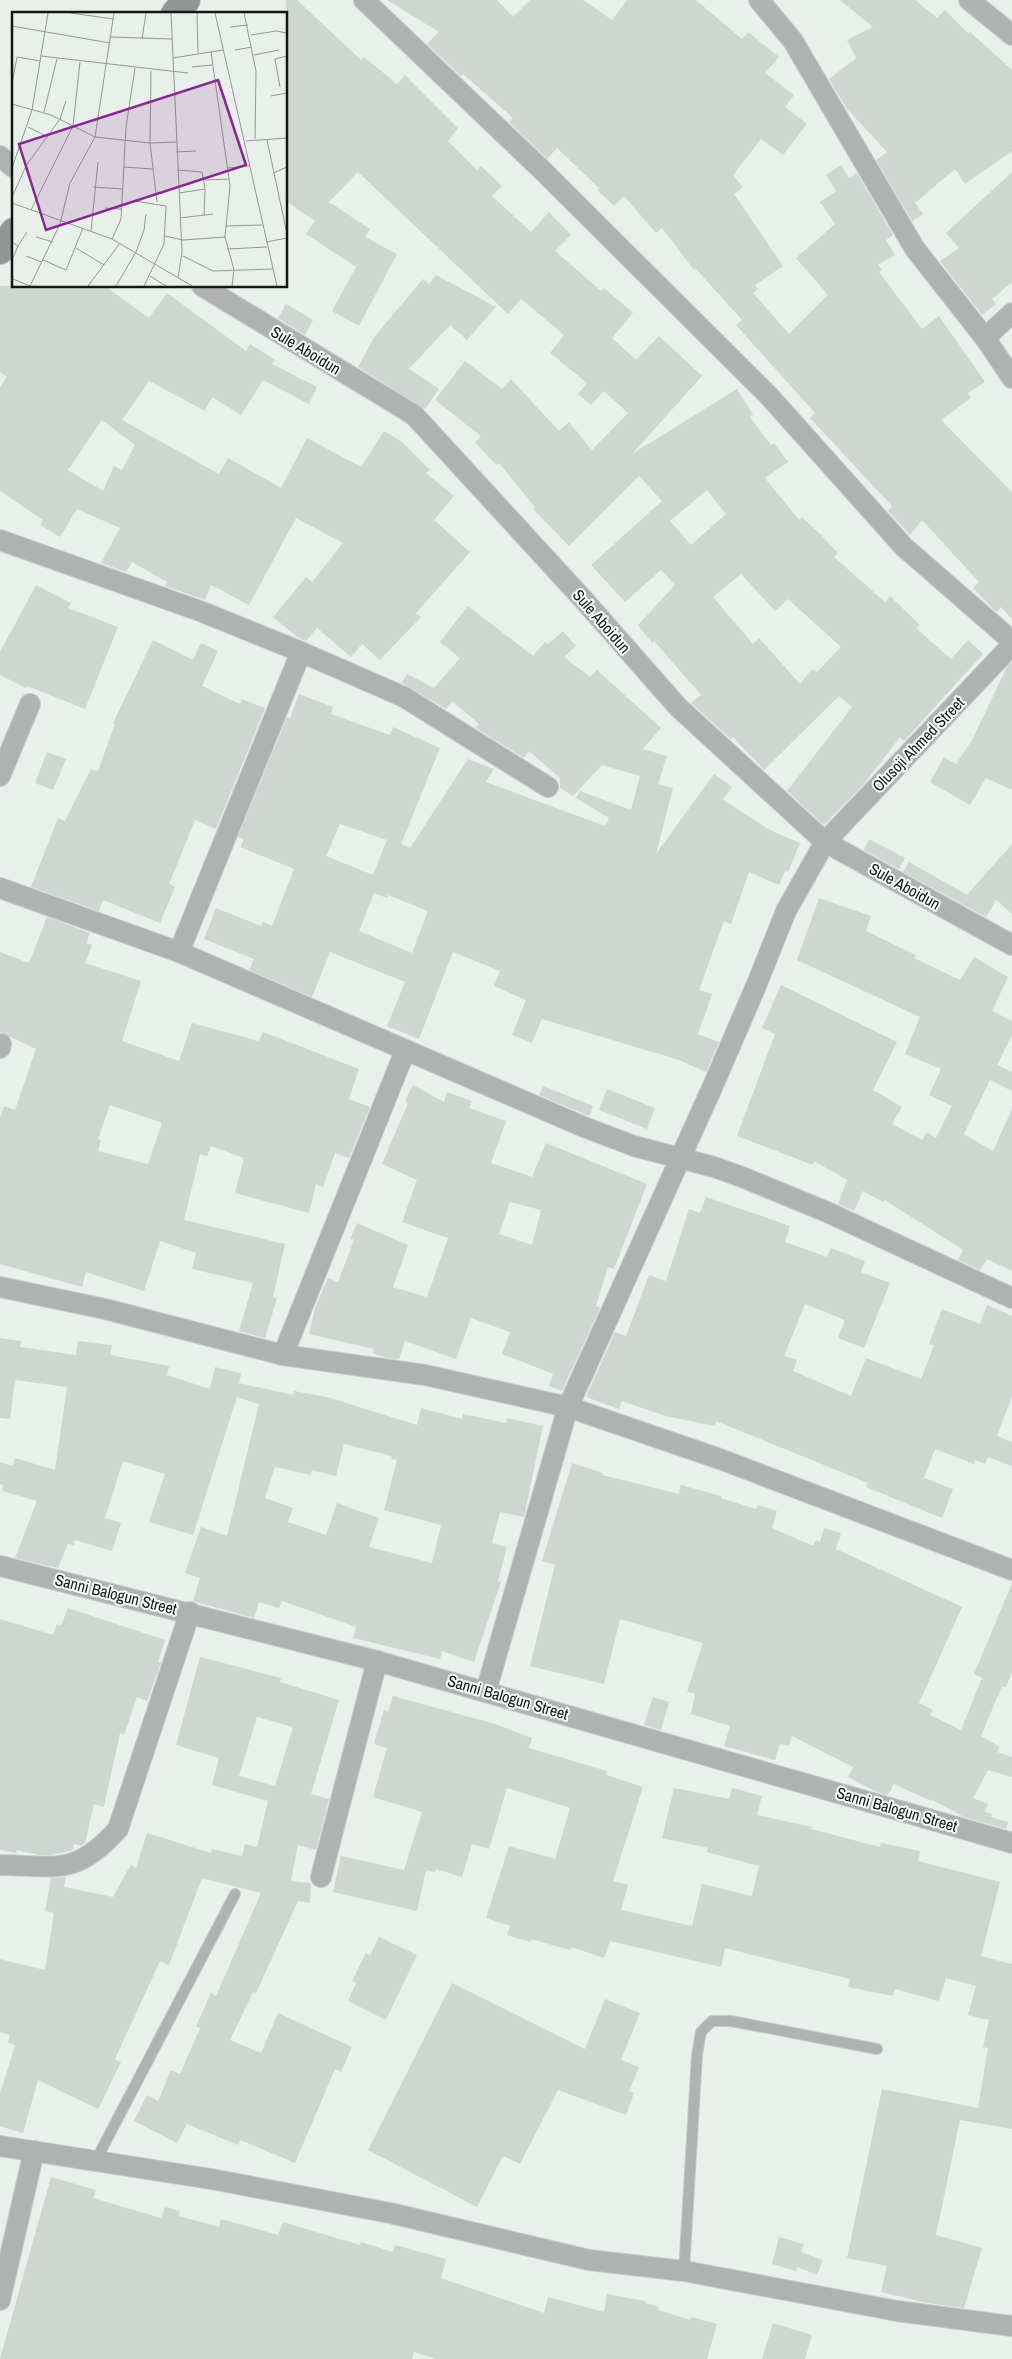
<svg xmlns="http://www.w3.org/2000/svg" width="1012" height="2359" font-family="'Archivo Narrow',sans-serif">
<rect width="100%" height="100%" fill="#e9efeb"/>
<g fill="#cfd5d1" fill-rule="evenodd">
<path d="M286 0H297L361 60 364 57 397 84 405 75 458 128 448 141 477 170 481 166 502 186 492 196 531 232 549 212 571 235 555 251 601 291 604 288 633 313 612 338 636 360 659 336 702 376 632 454 737 389 753 415 750 417 771 445 774 443 788 462 765 478 799 520 802 517 821 535 838 553 834 557 885 602 890 596 920 625 916 628 951 659 968 640 983 654 904 741 900 737 863 785 824 825 787 791 852 707 839 696 764 770 733 737 731 739 691 703 701 695 654 641 652 643 638 625 675 585 661 570 625 602 591 565 662 501 639 476 569 546 533 509 535 507 499 463 496 465 475 442 481 436 435 400 465 361 502 389 511 379 559 431 569 422 592 450 628 413 604 391 591 405 578 394 587 383 550 353 564 335 521 299 508 314 358 172 329 202 370 229 365 237 397 254 359 326 332 311 356 267 306 234 315 221 286 201ZM707 490 726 514 691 545 670 521ZM741 574 775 611 788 599 841 647 817 672 812 669 800 684 759 638 753 644 713 597Z"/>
<path d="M387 0H497L513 17 530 0H583L612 20 627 0H696L742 39 748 32 779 57 765 73 794 95 785 107 807 124 783 155 761 139 733 175 743 187 734 194 783 266 755 285 758 289 753 293 789 334 828 295 796 258 835 224 820 202 836 191 826 175 841 165 849 178 857 173 893 235 886 240 895 255 878 265 882 270 879 272 922 329 939 316 985 382 968 393 971 398 941 420 1012 492V619L1001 607 996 612 973 588 979 582 922 520 910 535 888 511 892 506 810 418 815 413 736 325 742 320 696 269 694 270 662 228 656 233 624 196 614 206 597 190 599 188 557 148 547 159 509 122 513 118 463 74 461 76 427 44 439 32Z"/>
<path d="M840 0H915L937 18 945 10 968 33 970 32 1012 70V151L965 184 955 169 915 203 923 214 912 221 876 160 887 152 847 109 829 79 856 58 847 40 873 27Z"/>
<path d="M1012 172V282L992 299 996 304 982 315 940 261 959 248 946 233Z"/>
<path d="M436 275 496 307 467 340 450 325 409 369 439 389 425 409 358 367 375 336 423 279 429 284Z"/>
<path d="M0 286H105L149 318 167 293 246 351 250 344 275 360 272 364 317 387 309 404 263 380 241 415 212 397 205 411 149 381 122 420 219 474 228 458 281 488 307 438 361 467 384 431 402 442 430 470 426 473 454 496 434 520 470 552 416 613 421 617 380 660 362 644 351 657 317 628 306 641 299 638 273 617 306 577 312 582 343 543 296 518 249 605 211 585 205 600 165 586 167 582 132 562 126 572 101 563 120 528 77 509 60 537 40 525 43 520 0 491V387L7 377 0 372ZM102 420 135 445 122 470 114 466 103 491 68 470Z"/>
<path d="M286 304 313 320 305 335 278 318Z"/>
<path d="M36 585 71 603 68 608 118 627 85 709 27 686 26 688 0 675V652Z"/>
<path d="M468 606 533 656 545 642 548 644 563 631 576 646 564 657 590 677 597 670 661 728 643 749 667 756 658 784 673 788 656 854 714 774 732 787 723 800 770 830 800 843 788 872 785 871 779 885 749 872 731 924 724 921 699 990 712 994 698 1034 719 1042 706 1072 679 1060 542 1019 532 1043 512 1035 526 1000 494 986 500 971 453 952 419 1039 387 1026 405 982 330 952 312 997 249 970 254 959 204 939 216 908 261 926 263 922 272 926 294 869 240 847 244 839 238 837 287 717 290 718 299 694 333 707 331 714 390 735 393 727 440 748 401 844 410 848 468 759 494 769 486 782 605 826 609 818 576 798 580 791 631 810 640 776 602 765 573 796 560 788V778L529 751 524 758 476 728 479 724 452 701 446 709 402 683 407 674 434 688 460 658 440 642ZM340 824 387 840 373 875 326 856ZM374 893 387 898 388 895 428 911 412 953 359 931Z"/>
<path d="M153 640 193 660 201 643 218 651 202 686 240 704 242 699 265 708 216 829 195 820 169 884 175 887 160 923 103 900 99 911 31 887 58 818 65 821 91 769 98 771 115 724 113 723Z"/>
<path d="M1012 662V790L986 778 970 805 930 782 944 757 956 764 972 740 1007 667Z"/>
<path d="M47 752 66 759 53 790 35 783Z"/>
<path d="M869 839 905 858 899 869 864 850Z"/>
<path d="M1012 844V914L996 900 986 917 903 872 909 862 967 895Z"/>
<path d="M819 898 871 916 866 931 916 955 914 958 960 980 974 957 1008 977 992 1011 1012 1021V1035L997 1065 1012 1072V1091L990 1080 964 1134 993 1151 1012 1109V1271L987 1259 980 1270 958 1260 963 1250 885 1200 883 1202 863 1191 854 1211 838 1204 847 1180 814 1161 813 1165 737 1136 775 1034 762 1028 781 985 897 1042 873 1090 902 1107 892 1124 922 1140 927 1132 936 1138 952 1106 929 1095 941 1069 905 1054 920 1017 797 960Z"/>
<path d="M47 917 90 933 86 943 92 945 85 963 141 981 122 1041 179 1061 192 1023 259 1041 263 1032 359 1069 349 1099 370 1107 349 1158 335 1153 323 1187 316 1184 309 1213 235 1193 244 1158 211 1146 207 1156 200 1154 184 1220 285 1244 273 1297 277 1298 265 1338 239 1331 253 1283 192 1269 196 1253 160 1241 144 1291 86 1272 82 1287 0 1264V1118L4 1106 15 1110 36 1049 0 1032V952L29 963ZM110 1105 162 1123 148 1164 98 1151 101 1140 98 1139Z"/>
<path d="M413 1085 444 1102 447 1092 472 1101 469 1108 506 1121 491 1163 532 1177 546 1143 647 1184 614 1269 608 1267 596 1306 600 1308 562 1391 549 1386 553 1374 502 1354 510 1332 471 1318 456 1359 405 1341 399 1359 387 1358 372 1353 374 1349 309 1334 315 1308 328 1278 338 1282 354 1240 350 1239 357 1223 408 1245 393 1287 427 1297 448 1238 402 1222 417 1180 382 1164 408 1103 405 1101ZM510 1202 541 1210 532 1245 499 1234Z"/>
<path d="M543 1086 593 1106 589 1116 539 1095Z"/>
<path d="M607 1089 655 1108 647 1129 599 1110Z"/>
<path d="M706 1197 790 1226 785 1242 827 1257 831 1248 865 1261 861 1272 890 1283 864 1348 838 1338 845 1320 805 1304 784 1356 797 1360 793 1371 851 1396 866 1358 921 1379 934 1345 929 1344 942 1309 980 1324 987 1305 1012 1316V1396L997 1436 1012 1442V1466L988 1457 985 1464 975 1460 974 1464 935 1449 924 1478 953 1489 942 1518 866 1487 868 1483 716 1421 715 1426 665 1416 622 1401 619 1409 586 1397 615 1332 626 1336 649 1275 666 1281 689 1209 700 1213Z"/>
<path d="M0 1338 21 1341 20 1347 76 1355 78 1341 112 1345 110 1355 169 1366 167 1375 210 1389 215 1367 241 1373 239 1383 293 1395 294 1391 327 1397 417 1425 421 1408 462 1419 463 1414 506 1423 507 1418 543 1426 524 1517 500 1512 492 1543 507 1547 498 1581 501 1582 474 1662 442 1651 440 1659 353 1638 356 1627 282 1601 279 1608 259 1602 254 1618 193 1601 200 1578 185 1573 201 1527 227 1536 259 1404 237 1397 193 1535 149 1522 165 1474 123 1461 105 1518 121 1523 112 1551 75 1540 74 1545 68 1544 58 1568 15 1558 37 1501 2 1491 4 1486 0 1484V1462L13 1466 15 1458 55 1470 67 1387 15 1380 10 1419 0 1418ZM344 1444 392 1456 391 1459 397 1460 384 1510 441 1525 432 1563 369 1547 379 1518 337 1503 326 1535 288 1522 293 1508 265 1498 275 1467 311 1475 312 1470 336 1476Z"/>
<path d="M572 1463 603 1473 602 1475 679 1494 681 1485 721 1496V1498L756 1509 758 1505 777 1511 772 1528 813 1546 816 1540 820 1542 824 1528 841 1533 836 1549 962 1607 919 1703 933 1710 930 1715 961 1730 982 1678 974 1674 1012 1583V1672L1006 1687 1002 1686 981 1736 1000 1747 997 1752 1012 1757V1777L988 1770 973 1798 988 1804 985 1812 992 1814 991 1817 1008 1822 1006 1829 964 1817 932 1800 931 1801 894 1784 888 1795 877 1792 848 1777 853 1767 792 1736 789 1746 780 1744 775 1760 724 1746 730 1726 691 1714 695 1694 687 1692 703 1643 620 1619 604 1684 530 1666 555 1565 542 1561Z"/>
<path d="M68 1608 165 1640 158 1662 161 1663 147 1701 137 1697 124 1735 120 1733 104 1807 94 1804 85 1843 81 1846 74 1844 73 1850 51 1855H38L17 1850 16 1853 0 1850V1619L53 1635 57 1624 61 1626Z"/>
<path d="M200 1657 281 1678 280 1682 339 1700 311 1794 329 1799 316 1850 298 1845 291 1881 311 1883 310 1903 298 1901 256 1993 253 1992 230 2040 261 2053 278 2013 352 2047 341 2072 335 2069 295 2163 240 2140 238 2145 187 2124 177 2143 134 2121 147 2095 158 2101 171 2070 180 2074 200 2028 196 2026 211 1993 216 1996 261 1893 202 1878 169 1965 160 1961 115 2059 121 2062 98 2109 38 2080 23 2133 0 2126V2094L15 2045 8 2043 10 2035 0 2032V1959L45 1970 54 1913 45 1911 51 1878 66 1877 64 1887 113 1897 131 1864 136 1868 147 1833 211 1853 212 1849 242 1856 245 1844 257 1847 268 1801 212 1785 219 1758 176 1745ZM257 1717 293 1727 275 1786 239 1776Z"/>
<path d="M393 1696 495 1724 532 1738 529 1748 607 1771 606 1775 643 1787 613 1881 628 1885 621 1910 692 1926 702 1884 752 1896 759 1866 707 1852 708 1848 662 1838 674 1788 729 1799 732 1788 762 1796 757 1815 812 1827 811 1829 880 1847 881 1843 920 1851 918 1861 1000 1882 981 1956 1012 1964V2129L960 2120 936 2235 982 2248 964 2308 927 2303 881 2292 887 2266 847 2258 882 2089 978 2108 988 2048 983 2047 989 2020 968 2015 976 1986 946 1978 939 2001 895 1989 893 1996 848 1987 850 1979 725 1948 721 1967 610 1941 604 1958 571 1947 570 1950 531 1939 530 1942 507 1935 510 1926 486 1918 509 1846 555 1859 570 1808 507 1788 489 1849 472 1844 462 1877 436 1869 435 1872 426 1870 417 1911 333 1892 341 1856 404 1870 422 1812 373 1797 387 1748 374 1744 384 1710 388 1712Z"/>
<path d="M653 1697 669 1702 661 1730 644 1725Z"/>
<path d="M379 1937 417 1955 386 2020 348 2001 356 1983 352 1981 366 1953 370 1956Z"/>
<path d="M452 1983 585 2049 605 1999 640 2013 621 2060 639 2067 629 2091 634 2093 626 2115 558 2090 520 2164 503 2156 477 2207 368 2150Z"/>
<path d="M51 2177 96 2190 93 2198 161 2218 165 2207 180 2211 179 2216 219 2227 221 2219 278 2235 283 2222 360 2245 361 2242 393 2252 395 2245 446 2259 441 2278 544 2313 548 2297 604 2312 607 2294 645 2301V2303L659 2307 658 2310 690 2320 691 2317 717 2324 707 2359H437L414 2352 412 2359H0Z"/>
<path d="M779 2237 804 2244 801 2252 823 2260 817 2275 797 2267 796 2271 772 2264Z"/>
<path d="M773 2323 812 2335 805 2359H762Z"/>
</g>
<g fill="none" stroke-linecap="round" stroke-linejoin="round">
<defs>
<g id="lane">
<path d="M95 2162 235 1894"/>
<path d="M684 2271 697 2055 701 2032 712 2021H731L877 2049"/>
</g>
<g id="street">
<path d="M364 0 543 171 769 396 904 547 1012 641"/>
<path d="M759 0 793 41 915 249 985 338 1012 378"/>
<path d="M969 0 1012 35"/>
<path d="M0 156 14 168"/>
<path d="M202 286 414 415 582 598 678 707 825 842 1012 945"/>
<path d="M985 338 1012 313"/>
<path d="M0 540 200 611 301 652 404 697 548 787"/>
<path d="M0 776 30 704"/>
<path d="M0 888 179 952 584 1127 634 1146 714 1167 742 1177 827 1212 1012 1298"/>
<path d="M179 952 301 652"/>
<path d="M0 1048 1 1044"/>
<path d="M0 1287 105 1309 283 1355 425 1375 568 1407 720 1459 1012 1570"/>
<path d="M283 1355 405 1051"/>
<path d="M0 1566 377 1661 1012 1843"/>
<path d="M486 1691 568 1407 712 1088 756 986 786 911 825 842 1012 645"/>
<path d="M0 1865C58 1866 76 1876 118 1829L190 1612"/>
<path d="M321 1877 377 1661"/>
<path d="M0 2146 211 2179 390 2213 589 2260 684 2271 897 2311 1012 2326"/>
<path d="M0 2300 34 2151"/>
</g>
<g id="secondary">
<path d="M175 14 186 0"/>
<path d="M0 250 14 232"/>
</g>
</defs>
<use href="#lane" stroke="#c7ccc9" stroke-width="12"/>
<use href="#street" stroke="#c7ccc9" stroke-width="22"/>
<use href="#secondary" stroke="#c7ccc9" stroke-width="30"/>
<use href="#lane" stroke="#b0b2b1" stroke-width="10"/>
<use href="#street" stroke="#b0b2b1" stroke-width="20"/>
<use href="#secondary" stroke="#929593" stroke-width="28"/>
</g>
<g text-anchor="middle" stroke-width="4" stroke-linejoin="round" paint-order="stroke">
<g font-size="16" fill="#141614" stroke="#f6fcf9">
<text transform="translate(306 350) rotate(31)" y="6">Sule Aboidun</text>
<text transform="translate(602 621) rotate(49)" y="6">Sule Aboidun</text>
<text transform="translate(918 744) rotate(-46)" y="6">Olusoji Ahmed Street</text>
<text transform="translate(905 886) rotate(29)" y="6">Sule Aboidun</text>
<text transform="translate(116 1594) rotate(14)" y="6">Sanni Balogun Street</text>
<text transform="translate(508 1697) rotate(16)" y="6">Sanni Balogun Street</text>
<text transform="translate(897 1809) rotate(16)" y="6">Sanni Balogun Street</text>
</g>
</g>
<g transform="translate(12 12)">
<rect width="275" height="275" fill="#e9efeb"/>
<path fill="none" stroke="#949895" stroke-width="1" d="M59 1 101 7M159 1 170 240 166 266M185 1 186 41M203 1 265 274M232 1 244 59 243 127M0 14 98 31M218 15 236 13M239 23 264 19 275 21M99 25 160 27M130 27 134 1M223 38 240 35M199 40 218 174 213 225 222 258 220 274M242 43 267 38M29 44 176 61M161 46 211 38M180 55 200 53M139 59 138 131 145 190M0 72 5 45 28 49M268 75 263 47 275 44M259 84 275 81M0 92 39 103 83 125 138 131 164 130M32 100 45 47M16 115 36 125M255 128 275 222M234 129 275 126M164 140 184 139M112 155 141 157M0 156 20 98 36 1M215 156 237 154M165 158 190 160 193 177 192 203M261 161 275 155M193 168 217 167M81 175 110 177M167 181 193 177M0 185 14 154 48 107 54 89M123 189 154 194 152 232 132 274M0 191 100 227 180 274M93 196 109 197M19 198 61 114 68 50M168 206 201 202M213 214 250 213M79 219 86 150M153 224 171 228 213 225M24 225 41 230M100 227 109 207 114 115 123 56M0 230 6 234 0 248M254 230 275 226M6 234 15 220M64 236 92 253M215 237 255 235M14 244 30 250M171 244 201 259 261 257M31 248 54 258 71 216M138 264 154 274M1 267 18 274M18 274 48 212 58 171 83 125 102 1M76 274 108 231M104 274 124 240 132 218 134 202"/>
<path fill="#872790" fill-opacity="0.15" stroke="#872790" stroke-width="2.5" d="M206 68 234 153 34 218 7 132Z"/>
<rect width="275" height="275" fill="none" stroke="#141614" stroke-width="2.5"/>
</g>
</svg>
